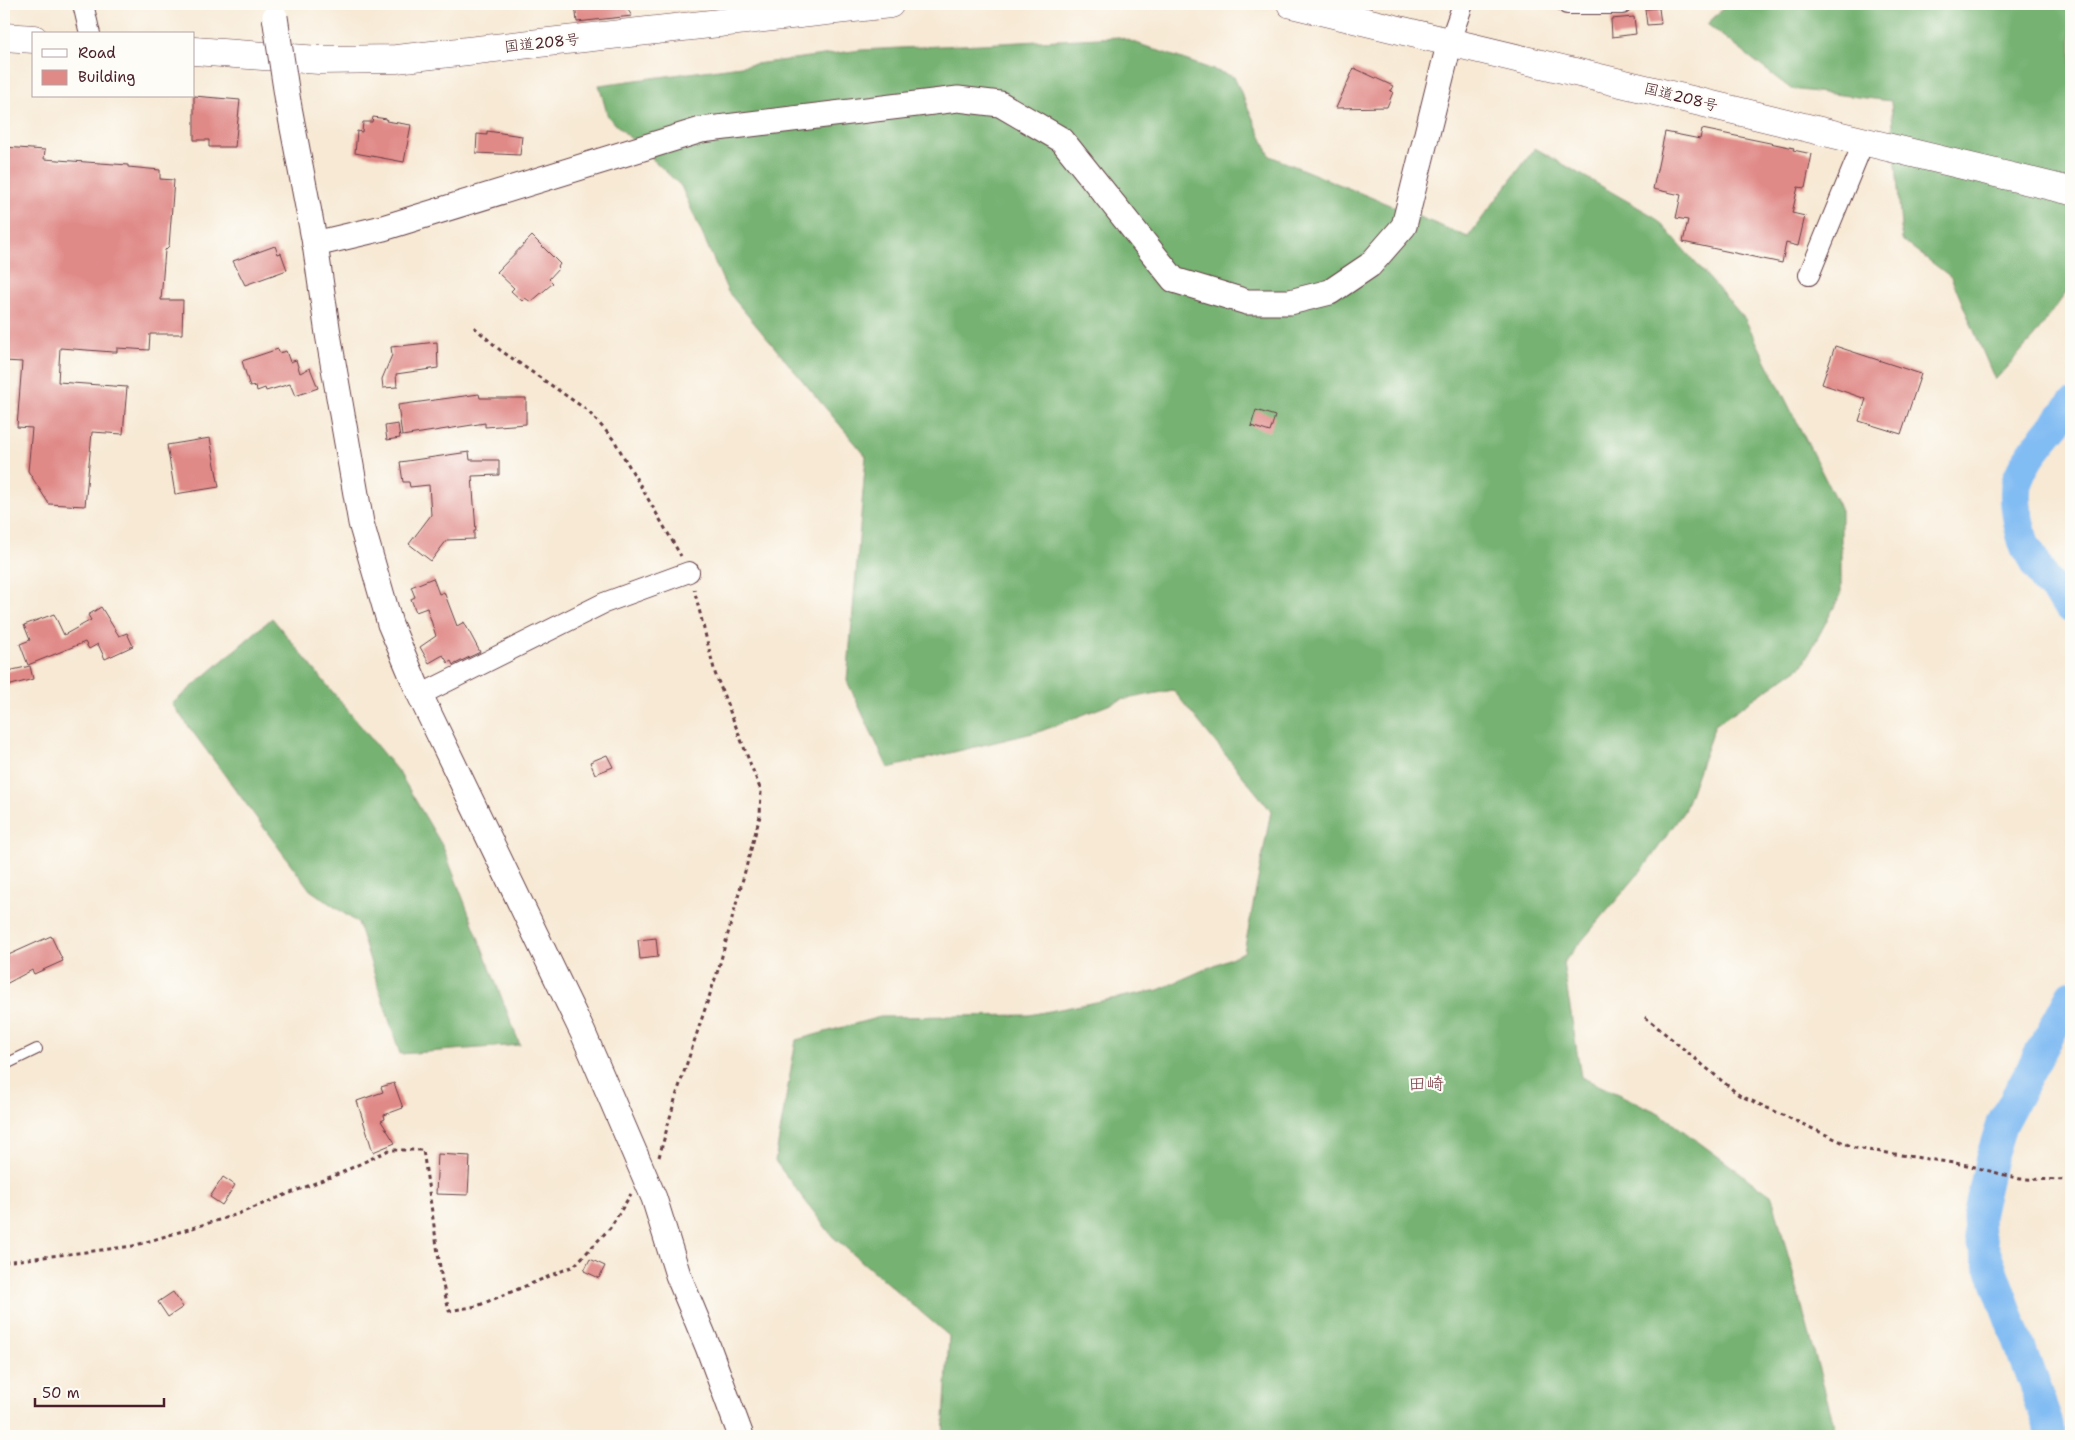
<svg xmlns="http://www.w3.org/2000/svg" width="2075" height="1440" font-family="'Shantell Sans','Klee One',sans-serif">
<rect width="100%" height="100%" fill="#fdfcf7"/>
<filter id="ink" filterUnits="userSpaceOnUse"><feTurbulence type="fractalNoise" baseFrequency=".02" numOctaves="2"/><feDisplacementMap in="SourceGraphic" scale="10" xChannelSelector="R" yChannelSelector="G"/><feConvolveMatrix kernelMatrix="1 2 1 2 8 2 1 2 1" color-interpolation-filters="sRGB"/></filter>
<filter id="wash" filterUnits="userSpaceOnUse"><feTurbulence type="fractalNoise" baseFrequency=".0096" numOctaves="4" result="noise"/><feDisplacementMap in="SourceGraphic" scale="20" xChannelSelector="R" yChannelSelector="G"/><feGaussianBlur stdDeviation="1.12" result="paint"/><feColorMatrix in="noise" values="0 0 0 0 0 0 0 0 0 0 0 0 0 0 0 0 0 1.4 0 .05"/><feComposite in="paint" operator="in"/></filter>
<g filter="url(#wash)">
<rect width="100%" height="100%" fill="#f7e9d4"/>
<g fill="#76b272" stroke="#60684e">
<path d="M1728 4H2071V286L2034 337 1995 380 1951 277 1902 240 1891 101 1791 89 1707 24Z"/>
<path d="M1119 37 1234 77 1270 156 1468 237 1535 148 1655 217 1745 319 1841 510V594L1803 665 1715 725 1684 811 1646 865 1563 963 1581 1077 1659 1113 1772 1196 1837 1436H943L949 1336 832 1236 775 1161 796 1040 880 1017 1029 1015 1158 990 1244 952 1271 811 1173 690 1121 700 1041 731 888 768 847 681 866 456 728 292 681 186 608 117 599 85 861 50Z"/>
<path d="M272 618 400 774 443 847 520 1045 400 1054 358 923 310 890 172 704Z"/>
</g>
<g fill="none" stroke-linecap="round" stroke-linejoin="round">
<g stroke="#81bcf3" stroke-width="31">
<path d="M2071 405C2054 427 2026 455 2017 481 2012 498 2020 533 2026 549L2029 551 2044 579 2071 608"/>
<path d="M2050 1436 2048 1423 1979 1235 1978 1216 1991 1158 2002 1123 2071 995"/>
</g>
</g>
<g id="blocks">
<g fill="#e08a88">
<path d="M575 4H624L632 16 577 22Z"/>
<path d="M1659 8 1661 24 1647 25 1645 9Z"/>
<path d="M1634 17 1636 34 1612 37 1611 19Z"/>
<path d="M1354 68 1393 86 1390 91 1393 92 1387 107 1336 108Z"/>
<path d="M194 96 240 100 235 147H209V140H194Z"/>
<path d="M373 117 387 119 386 121 411 125 404 162 355 153 357 131 362 132 363 122H372Z"/>
<path d="M1702 129 1794 148 1793 150 1812 154 1805 188 1798 187 1792 213 1805 216 1798 246 1786 243 1782 263 1683 242 1688 220 1676 218 1681 195 1653 189 1665 132 1700 139Z"/>
<path d="M487 131 522 136 520 155 476 153 477 134 487 135Z"/>
<path d="M4 147 45 150 44 159 128 165V167L160 170V179L174 180 169 246 165 250 161 300H183L182 334H150L149 350 117 348V352H113L60 348 58 382 127 387 123 434 92 432 85 506 49 504 28 471 32 428 17 427 22 362 4 361Z"/>
<path d="M532 236 560 264 558 267 559 268 549 279 553 283 531 302 525 298 522 301 511 291 514 288 497 272Z"/>
<path d="M275 246 278 254 281 253 287 270 245 285 233 261Z"/>
<path d="M437 342 438 368 396 374 397 387 383 388 382 379 392 355 391 347Z"/>
<path d="M1835 346 1921 374 1901 434 1859 421 1866 399 1822 384Z"/>
<path d="M278 349 279 353 286 351 290 362 296 360 300 373 310 368 318 388 295 396 290 384 266 391 265 388 257 391 256 386 250 387 242 361Z"/>
<path d="M479 394 480 398H526V424L485 427V423L402 436 398 405Z"/>
<path d="M1256 410 1275 416 1270 432 1251 426Z"/>
<path d="M398 424 400 438 387 440 385 426Z"/>
<path d="M210 438 219 487 175 494 167 445Z"/>
<path d="M469 452 470 460H499V475L472 476 476 531H474V539L447 540 431 561 409 544 431 515 429 485 410 487 409 482H403L400 462Z"/>
<path d="M433 578 439 594 444 592 457 626 464 622 480 652 453 665 451 661 448 663 443 655 429 663 420 647 436 636 427 608 416 612 411 599 415 597 411 587Z"/>
<path d="M101 607 119 636 127 633 133 646 105 659 98 644 89 649 85 642 28 665 20 644 30 640 24 625 54 614 64 635 91 620 88 615Z"/>
<path d="M30 666 33 679 4 687V672Z"/>
<path d="M607 755 613 767 595 774 590 762Z"/>
<path d="M51 936 63 961 34 974 32 970 4 985V957Z"/>
<path d="M656 938 658 957 640 959 638 940Z"/>
<path d="M394 1083 403 1108 384 1115 385 1119 381 1121 395 1143 373 1152 357 1101 383 1092 381 1087Z"/>
<path d="M438 1154 470 1156 468 1195 436 1194Z"/>
<path d="M223 1177 235 1185 222 1205 210 1197Z"/>
<path d="M590 1259 605 1266 599 1278 584 1271Z"/>
<path d="M173 1292 183 1307 168 1317 158 1302Z"/>
</g>
</g>
</g>
<g filter="url(#ink)">
<use href="#blocks" fill-opacity="0" stroke="#643d44" stroke-width="1"/>
<g fill="none" stroke-linecap="round" stroke-linejoin="round">
<defs>
<path id="service" d="M4 1065 37 1049"/>
<g id="minor">
<path d="M83 4 90 34"/>
<path d="M1567 4H1622"/>
<path d="M1450 41 1463 4"/>
<path d="M1809 275 1864 141"/>
<path d="M420 695 604 603 689 572"/>
</g>
<g id="tertiary">
<path d="M288 102 315 244 328 334 361 523 390 624 420 695 583 1033 654 1198 678 1275 708 1347 741 1436"/>
<path d="M315 244 383 228 701 130 958 99 1000 104 1062 140 1174 280 1247 302H1290L1330 292 1370 265 1404 226 1450 41"/>
</g>
<g id="trunk">
<path d="M1291 4 2071 191"/>
<path d="M4 37 34 39"/>
<path d="M194 51 319 60 396 59 890 4"/>
</g>
</defs>
<use href="#service" stroke="#643d44" stroke-width="12"/>
<use href="#minor" stroke="#643d44" stroke-width="22"/>
<use href="#tertiary" stroke="#643d44" stroke-width="27"/>
<use href="#trunk" stroke="#643d44" stroke-width="29"/>
<g stroke="#643d44" stroke-width="3" stroke-dasharray="4 4" stroke-linecap="butt">
<path d="M474 327 500 350 587 410 614 440 681 556"/>
<path d="M1645 1017 1739 1095 1855 1148 1967 1165 2020 1179 2071 1180"/>
<path d="M659 1157 676 1096 719 967 760 816 761 791 715 673 694 589"/>
<path d="M4 1262 133 1246 235 1215 343 1172 389 1150H423L442 1281 449 1311 477 1306 574 1266 610 1228 631 1194"/>
</g>
<use href="#service" stroke="#fff" stroke-width="10"/>
<use href="#minor" stroke="#fff" stroke-width="20"/>
<use href="#tertiary" stroke="#fff" stroke-width="25"/>
<use href="#trunk" stroke="#fff" stroke-width="28"/>
<defs>
<path id="tertiary-bridge" d="M275 17 288 102"/>
</defs>
<use href="#tertiary-bridge" stroke="#643d44" stroke-width="27" stroke-linecap="butt"/>
<use href="#tertiary-bridge" stroke="#fff" stroke-width="25"/>
</g>
</g>
<g text-anchor="middle" stroke-width="4.5" stroke-linejoin="round" paint-order="stroke">
<g font-size="15" fill="#4a1f2b" stroke="#fdfcf7">
<text transform="translate(542 43) rotate(-6)" y="5">国道208号</text>
<text transform="translate(1681 97) rotate(14)" y="5">国道208号</text>
</g>
<g font-size="18" fill="#7e444c" stroke="#fdfcf7">
<text x="1426" y="1090">田崎</text>
</g>
</g>
<rect width="2075" height="1440" fill="none" stroke="#fdfcf7" stroke-width="20"/>
<rect x="32" y="32" width="162" height="65" fill="#fdfcf7" stroke="#b5a4a5"/>
<rect x="42" y="49" width="25" height="8" fill="#ffffff" stroke="#b5a4a5"/>
<text x="78" y="58" font-size="15" fill="#4a1f2b">Road</text>
<rect x="42" y="70" width="25" height="15" fill="#e08a88" stroke="#b5a4a5"/>
<text x="78" y="82" font-size="15" fill="#4a1f2b">Building</text>
<path d="M35 1398v8h129v-8" fill="none" stroke="#4a1f2b" stroke-width="2.5"/>
<text x="42" y="1398" font-size="15" fill="#4a1f2b" stroke="#fdfcf7" stroke-width="4" paint-order="stroke">50 m</text>
</svg>
